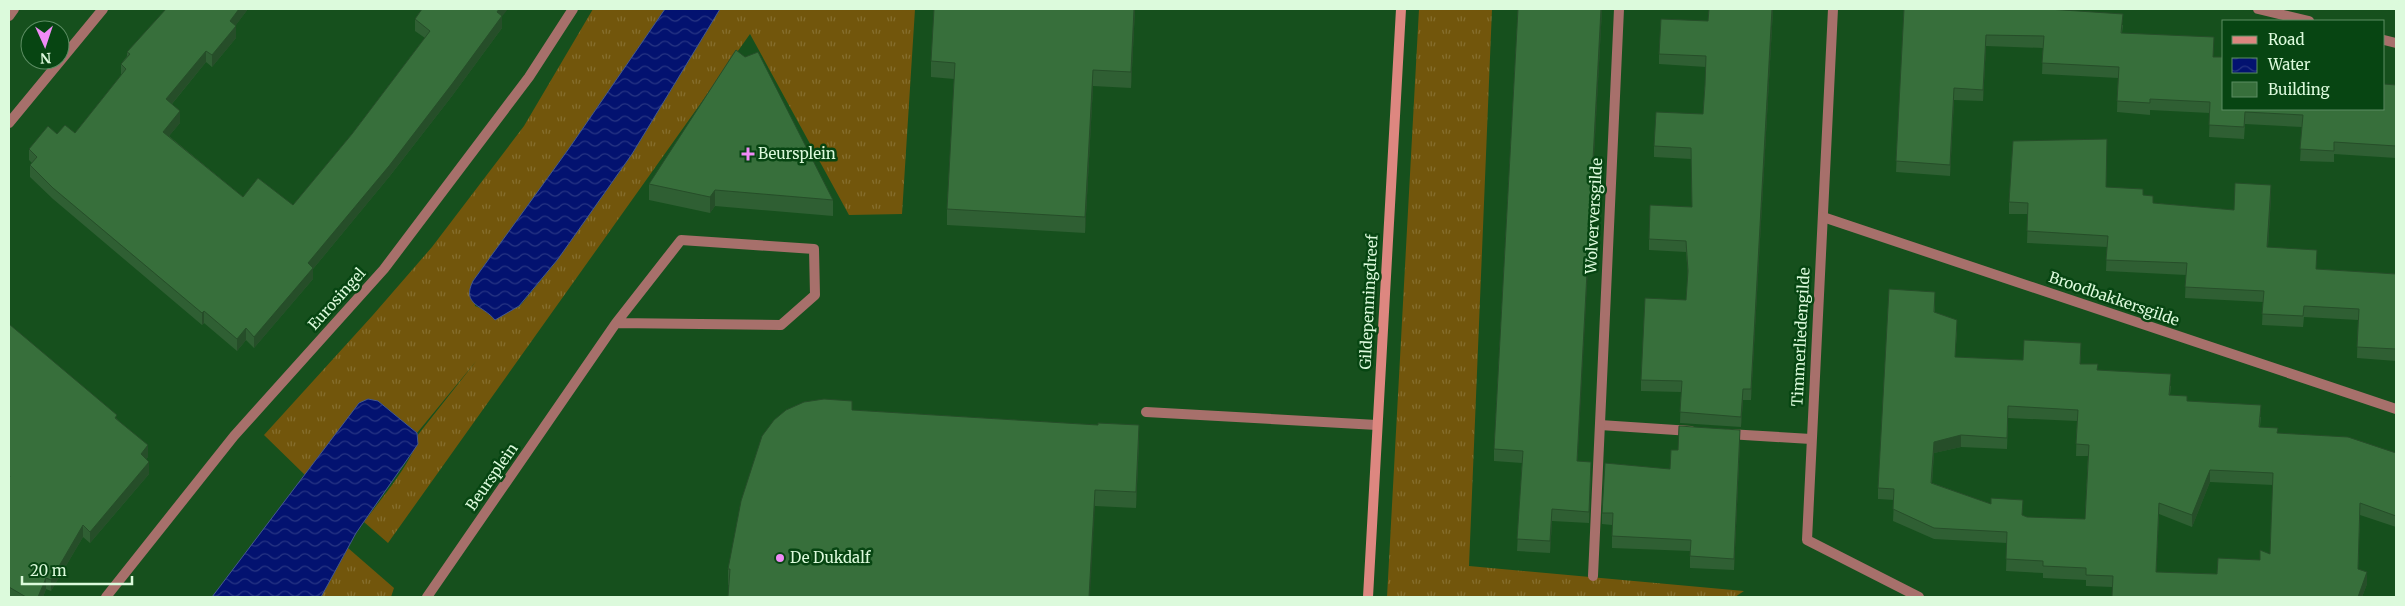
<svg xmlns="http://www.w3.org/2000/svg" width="2405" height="606" font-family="Merriweather,serif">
<defs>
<pattern id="grass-tufts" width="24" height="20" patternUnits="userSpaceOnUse" patternTransform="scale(1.25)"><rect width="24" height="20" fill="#72560c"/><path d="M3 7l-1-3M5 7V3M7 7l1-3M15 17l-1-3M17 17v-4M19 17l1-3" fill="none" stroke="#866f2f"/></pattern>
<pattern id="water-waves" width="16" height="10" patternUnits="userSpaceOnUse" patternTransform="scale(1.25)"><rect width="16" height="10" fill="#031270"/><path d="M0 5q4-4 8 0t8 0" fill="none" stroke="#273584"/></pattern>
</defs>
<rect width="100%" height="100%" fill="#16501d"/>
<g fill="url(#grass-tufts)">
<path d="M593 9H665L570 147 473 281 475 306 488 311 519 307 558 259 632 154 720 9H915L902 214 849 215 750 34 388 543 364 522C377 504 418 456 417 436L477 360 417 433 378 401 359 404 305 475 264 435 373 315 432 247 524 126Z"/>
<path d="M1419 9H1492L1469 566 1744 591 1735 597H1387Z"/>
<path d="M348 548 394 588 391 597H321Z"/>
</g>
<g fill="url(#water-waves)" stroke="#445890">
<path d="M665 9H720L632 154 558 259 519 306 495 320C483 305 461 305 473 281L570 147Z"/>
<path d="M368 399 378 401 417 433 418 444 356 533 321 597H212L359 403Z"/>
</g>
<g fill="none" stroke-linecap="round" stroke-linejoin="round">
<g stroke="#a7706b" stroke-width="10">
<path d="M1146 412 1377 425"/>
<path d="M427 597 616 323 681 240 814 249 815 295 781 325 616 323"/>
</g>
<g stroke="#a7706b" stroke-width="10">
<path d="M1833 9 1807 540 1919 597"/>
<path d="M2258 9 2309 21"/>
<path d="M9 16 14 9"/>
<path d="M2384 40 2396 43"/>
<path d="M9 123 103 9"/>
<path d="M1823 217 2396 409"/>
<path d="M1600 425 1691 431"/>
<path d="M1728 434 1811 439"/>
<path d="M1593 576 1619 9"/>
<path d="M106 597 234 436 384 269 529 77 573 9"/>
</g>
<path stroke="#dd8780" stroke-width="10" d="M1368 597 1401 9"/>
</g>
<g fill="#2f5f33" fill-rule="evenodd">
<path d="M248 9 235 26 236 38 212 67 206 62 172 104 180 123 169 136 243 197 293 205 352 134 425 38 415 31V19L502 16V28L452 96 389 177 313 269V279L254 348 246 340 237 351 204 323 202 325 53 199 30 177V165L32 163 29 160V149L57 134 75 133 121 76V64L127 56V52Z"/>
<path d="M1135 9 1131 88 1093 86 1085 233 947 225V209L954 79 931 77V61Z"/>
<path d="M1518 9H1602L1577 461 1591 474 1589 523 1552 521 1550 553 1517 551 1522 463 1494 461V449Z"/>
<path d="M1709 9H1773L1751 400H1743L1741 427 1680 423 1681 392 1641 391V380L1686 300 1688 276 1686 252 1649 250V239L1692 207 1691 159 1654 157V146L1703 114 1706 67 1659 64V54L1708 21Z"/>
<path d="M1904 9 2123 25 2122 33 2214 57 2224 109 2396 85V158L2334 154V162L2300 161 2302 127 2245 124 2244 139 2209 137 2210 113 2150 110V115L2117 112 2118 78 2042 74 2043 48 1986 46 1983 101 1954 100 1950 176 1896 172Z"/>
<path d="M745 57 833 200V216L715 206 710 213 649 200V184Z"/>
<path d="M2106 187 2143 195 2153 203 2234 210 2271 197 2268 247 2316 269 2396 274V361L2357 358 2358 320 2304 317 2303 327 2262 325 2263 302 2185 298 2186 275 2106 271 2107 247 2027 243 2028 214H2009V202Z"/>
<path d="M1935 304V313L1957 332 1955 357 2023 360 2081 354 2080 364 2098 370 2171 386 2170 395 2187 401 2261 417 2260 427 2278 433 2396 453V527L2360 515 2358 570 2367 584 2362 597H2112V587L2086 586V580L2043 578V573L2006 571 2007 543 1934 539 1893 521 1894 500 1878 499V488ZM2008 418 2077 421 2076 456H2088L2085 519 2027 517 1932 483 1934 453 1961 447 2007 449ZM2210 482 2273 485 2270 554 2260 560 2217 574 2156 572 2159 514 2192 527Z"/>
<path d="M9 324 117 419 148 457 146 459 149 474 90 543 83 537 51 591 46 589 43 597H9Z"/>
<path d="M852 410 1139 441 1136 508 1095 506 728 585V569Z"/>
<path d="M1740 441 1734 570 1690 568V551L1612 548V525L1602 524V513L1670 469 1678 450Z"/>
</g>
<g fill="#264e29">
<path d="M239 9H248L230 33V21Z"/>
<path d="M499 9H508L497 23V12Z"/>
<path d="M1134 9H1135L1131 88V72Z"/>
<path d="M1601 9H1602L1577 473V461Z"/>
<path d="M1772 9H1773L1751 400V389Z"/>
<path d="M502 16V28L452 96 389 177 313 269V279L254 348V337L308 263Z"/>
<path d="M236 26V38L212 67V55Z"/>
<path d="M1986 35V46L1983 101V90Z"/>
<path d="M206 51V62L166 111V99Z"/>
<path d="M1093 70V86L1085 233V217Z"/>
<path d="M1954 88V100L1950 176V165Z"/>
<path d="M180 111V123L163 143V132Z"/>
<path d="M2271 185V197L2267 258V247Z"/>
<path d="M715 190V206L710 213V197Z"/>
<path d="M204 311V323L202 325V313Z"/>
<path d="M246 328V340L237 351V339Z"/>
<path d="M1743 389V400L1741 427V417Z"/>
<path d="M1139 425V441L1136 508V492Z"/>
<path d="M1740 430V441L1734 570V559Z"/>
<path d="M1961 435V447L1934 453 1931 495 1934 442Z"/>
<path d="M148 445V457L141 465V454Z"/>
<path d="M149 462V474L90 543V532Z"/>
<path d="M1591 462V474L1589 523V512Z"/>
<path d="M2210 470V482L2192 527V515Z"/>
<path d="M1095 490V506L1090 597H1089Z"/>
<path d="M2159 503V514L2156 584V572Z"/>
<path d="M1552 509V521L1550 553V541Z"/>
<path d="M83 525V537L51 591V580Z"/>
<path d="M2367 572V584L2362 597H2358Z"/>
<path d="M46 578V589L43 597H38Z"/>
</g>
<g fill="#376f3b" stroke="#264e29" fill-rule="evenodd">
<path d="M166 9H239L230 21 236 26 212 55 206 51 166 99 180 111 163 132 243 197 258 178 293 205 352 134 430 31 415 19 422 9H499L497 12 502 16 452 84 389 166 308 263 313 268 254 337 246 328 237 339 204 311 202 313 53 188 30 165 37 157 29 149 48 126 57 134 65 125 75 133 126 69 121 64 130 54 127 52Z"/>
<path d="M934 9H1134L1131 72 1093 70 1085 217 947 209 955 63 931 61Z"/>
<path d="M1518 9H1601L1577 461 1591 462 1589 512 1552 509 1550 541 1517 539 1523 451 1494 449Z"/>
<path d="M1709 9H1772L1751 389H1743L1741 417 1680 412 1682 381 1641 380 1645 298 1686 300 1688 271 1686 241 1649 239 1650 205 1692 207 1691 148 1654 146 1656 112 1703 114 1705 85 1706 56 1659 54 1661 19 1708 21Z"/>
<path d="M1904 9H2048L2123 14 2121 33 2214 37 2213 57H2224V109H2384V84L2396 85V146L2334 142V151L2300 149 2303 115 2245 112 2244 127 2209 125 2210 102 2150 99V103L2117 101 2119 67 2042 63 2044 36 1986 35 1983 90 1954 88 1950 165 1896 161Z"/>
<path d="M736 50 745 57 758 52 833 200 715 190 710 197 649 184Z"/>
<path d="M2107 139 2106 187 2143 189V195L2153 196V203L2234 210 2235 183 2271 185 2267 247 2317 250 2316 269 2396 274V349L2357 347 2359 309 2304 306 2303 316 2262 314 2264 291 2185 287 2187 263 2106 260 2108 236 2027 231 2028 203 2009 202 2013 141Z"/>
<path d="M1889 289 1935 292 1934 312 1957 320 1955 357 2023 360 2024 340 2081 343 2080 364H2098L2097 370 2171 374 2169 395 2187 396V401L2261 405 2259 427 2278 428 2277 433 2348 437 2396 453V516L2360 503 2358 569 2367 572 2358 597H2112L2113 576 2086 575V568L2043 566V561L2006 559 2007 532 1934 528 1893 509 1894 489 1878 488ZM2008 406 2078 410 2076 444 2089 445 2085 519 2027 517 2022 515 2023 500 1991 498V504L1931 483 1934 442 1961 435 2007 438ZM2210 470 2273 473 2270 554 2260 550V560L2218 558 2217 574 2156 572 2159 503 2192 515Z"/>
<path d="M9 324 117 415 115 418 148 445 141 454 149 462 90 532 83 525 51 580 46 578 38 597H26L9 587V478L10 476 9 475Z"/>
<path d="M824 399 852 401V410L1098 425V423L1139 425 1136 492 1095 490 1089 597H728L730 569H728L741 501 762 436 774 420 786 410 804 402Z"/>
<path d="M1679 426 1740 430 1734 559 1690 556 1691 540 1612 536 1613 513H1602L1605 463 1670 469 1671 450H1678Z"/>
</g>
<g fill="#f08bf6" stroke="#074512" stroke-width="2">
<path d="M745.5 146.5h5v5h5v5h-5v5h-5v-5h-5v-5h5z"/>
<circle cx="780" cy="558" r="5"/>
</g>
<g text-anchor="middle" stroke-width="5" stroke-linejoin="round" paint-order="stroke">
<g font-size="15" fill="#dcfadc" stroke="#074512" text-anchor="start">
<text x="758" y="159">Beursplein</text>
<text x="790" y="563">De Dukdalf</text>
</g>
<g font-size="15" fill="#dcfadc" stroke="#074512">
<text transform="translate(1594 216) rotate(-87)" y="5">Wolverversgilde</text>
<text transform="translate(337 299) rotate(-48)" y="5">Eurosingel</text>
<text transform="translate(2114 299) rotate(19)" y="5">Broodbakkersgilde</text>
<text transform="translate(1369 302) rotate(-87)" y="5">Gildepenningdreef</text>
<text transform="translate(1801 337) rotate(-87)" y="5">Timmerliedengilde</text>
<text transform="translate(492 477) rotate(-55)" y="5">Beursplein</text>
</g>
</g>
<rect width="2405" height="606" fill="none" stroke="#dcfadc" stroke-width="20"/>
<rect x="2222" y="20" width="162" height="90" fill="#074512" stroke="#5c8d63"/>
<rect x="2232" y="36" width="25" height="8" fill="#dd8780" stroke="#5c8d63"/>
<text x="2268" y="45" font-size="15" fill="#dcfadc">Road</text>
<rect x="2232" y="58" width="25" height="15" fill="url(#water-waves)" stroke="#5c8d63"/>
<text x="2268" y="70" font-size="15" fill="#dcfadc">Water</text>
<rect x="2232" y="82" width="25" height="15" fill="#376f3b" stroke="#5c8d63"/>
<text x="2268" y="95" font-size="15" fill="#dcfadc">Building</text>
<g transform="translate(45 45) rotate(177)"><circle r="24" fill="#074512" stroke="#5c8d63"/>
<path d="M0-4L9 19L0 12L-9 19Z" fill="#f08bf6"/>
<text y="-8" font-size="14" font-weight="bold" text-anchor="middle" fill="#dcfadc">N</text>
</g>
<path d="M22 576v8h110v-8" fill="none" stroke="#dcfadc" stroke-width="2.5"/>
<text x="30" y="576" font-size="15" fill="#dcfadc" stroke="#074512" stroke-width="4" paint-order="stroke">20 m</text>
</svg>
